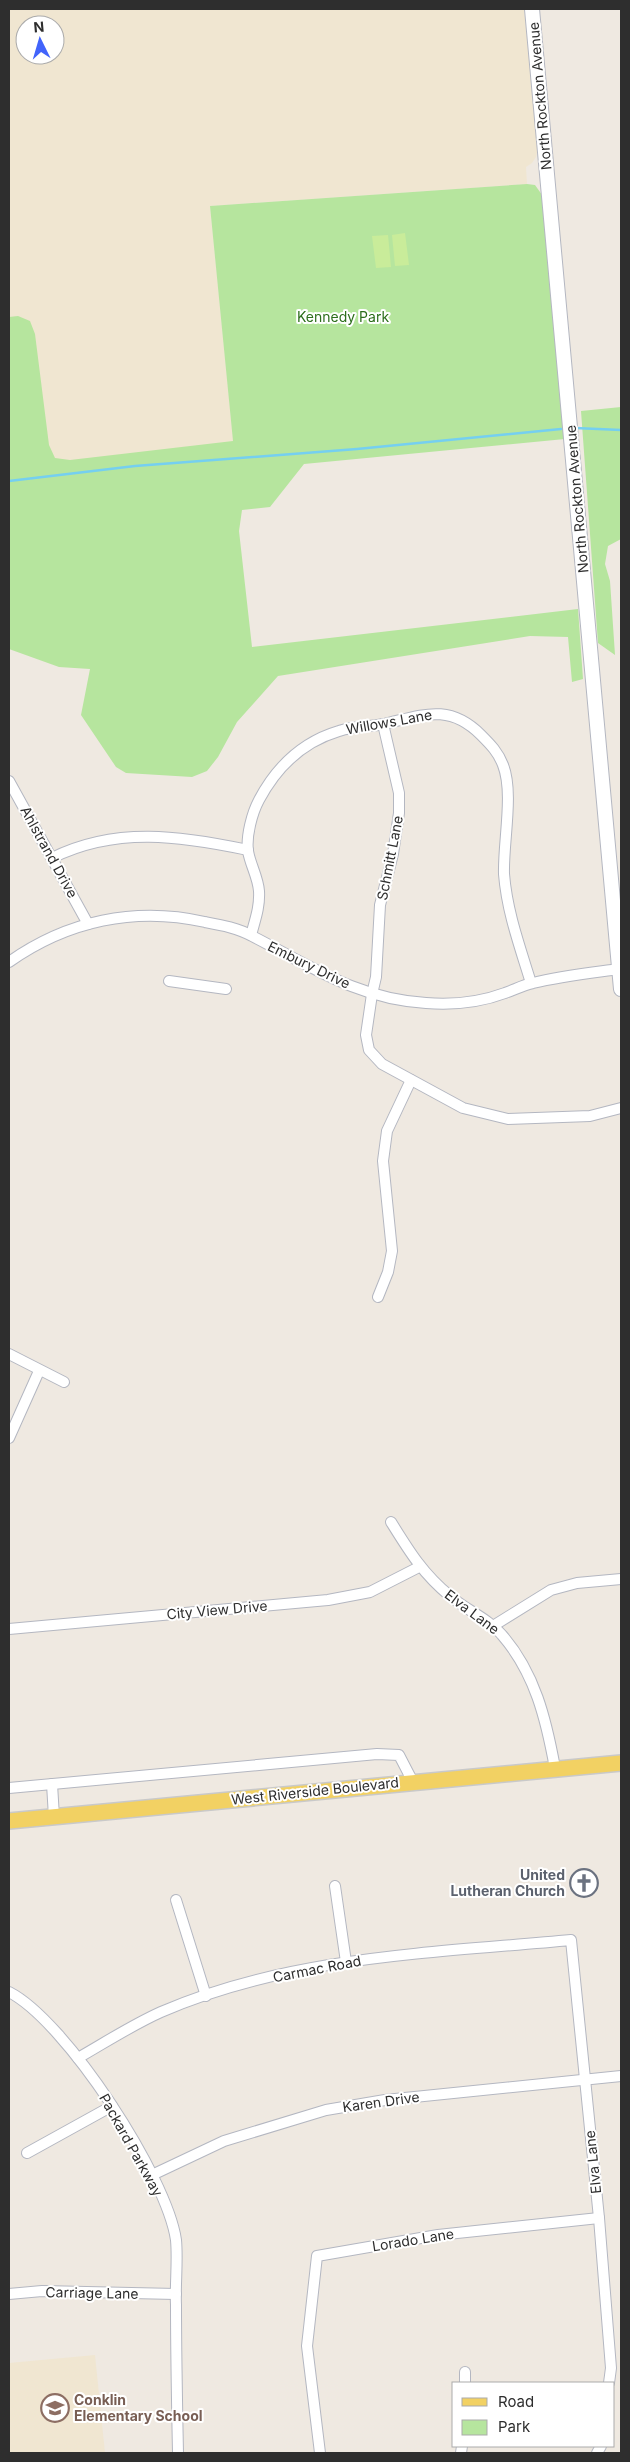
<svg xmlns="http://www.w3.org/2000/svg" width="630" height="2462" font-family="Inter,sans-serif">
<rect width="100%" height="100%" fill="#efe9e1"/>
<g fill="#f0e6d1" fill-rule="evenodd">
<path d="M9 9H524L538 148 536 157 532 163 526 167 527 184 210 206 234 449 9 469ZM25 25H55V55H25Z"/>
<path d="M95 2355 105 2453H9V2363Z"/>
</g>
<g fill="#b6e59e">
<path d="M527 184 535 185 545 199 565 439 304 464 270 507 242 510 239 531 252 647 578 609 583 679 572 682 568 637 530 636 278 676 237 722 218 757 207 771 192 777 126 773 116 767 81 715 90 669 59 667 9 649V317L18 316 30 321 35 334 49 445 55 458 70 460 233 441 210 206Z"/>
<path d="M621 407V539L608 546 605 564 610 581 615 655 598 643 581 411Z"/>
</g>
<g fill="#c9ec9a">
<path d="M405 233 409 265 395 266 392 235Z"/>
<path d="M388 235 391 267 376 268 372 236Z"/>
</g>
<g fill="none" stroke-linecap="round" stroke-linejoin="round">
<g stroke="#75cff0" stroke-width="2.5">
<path d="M575 428 621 430"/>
<path d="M9 481 135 466 357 449 561 429"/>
</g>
<defs>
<g id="street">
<path d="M383 724 399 793V813L393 854 380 905 376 977 372 994 366 1035 369 1050 382 1064 463 1108 508 1119 590 1116 621 1108"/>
<path d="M9 781 88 924"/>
<path d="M52 858C116 826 181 836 248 850"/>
<path d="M251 935C255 920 260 907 259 891 258 877 250 864 248 851 246 836 252 813 259 800 277 766 302 742 339 731 354 726 369 727 384 724 423 715 449 703 481 735 491 745 498 752 503 765 514 793 503 842 504 874 507 912 520 947 531 983"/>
<path d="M9 962C67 921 135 906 205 922 221 925 238 928 252 936 311 966 357 999 426 1003 452 1005 481 1002 505 993 514 990 523 985 533 983 561 976 590 973 619 969"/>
<path d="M169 981 226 989"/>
<path d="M378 1297 388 1272 392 1251 383 1161 387 1131 411 1080"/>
<path d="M9 1354 64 1382"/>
<path d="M9 1438 39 1371"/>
<path d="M391 1522C409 1551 423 1574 450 1596 466 1610 489 1619 502 1635 535 1673 546 1719 555 1768"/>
<path d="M493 1626 551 1590 577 1583 621 1579"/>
<path d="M9 1629 328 1600 370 1592 419 1567"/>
<path d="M52 1784 54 1817"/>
<path d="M9 1788 377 1754 399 1755 413 1782"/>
<path d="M335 1886 346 1962"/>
<path d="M176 1900 206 1996"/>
<path d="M9 1992C66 2021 167 2177 176 2240 178 2261 175 2284 176 2305 176 2354 177 2404 178 2453"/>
<path d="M78 2058C106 2042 132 2025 161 2012 290 1956 434 1953 571 1940L599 2218 611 2368 609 2383"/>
<path d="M27 2153 112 2106"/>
<path d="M152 2175 224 2141 326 2110 385 2100 621 2076"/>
<path d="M9 2294 42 2291 176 2294"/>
<path d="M465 2372V2383"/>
<path d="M320 2453 307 2346 317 2256 438 2235 599 2218"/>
<path d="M461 2453 462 2446"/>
<path d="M597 2453 601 2446"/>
</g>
<path id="secondary" d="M532 9 621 989"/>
<path id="primary" d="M9 1821 621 1763"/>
</defs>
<use href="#street" stroke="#b4b7c1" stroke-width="12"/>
<use href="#secondary" stroke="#b4b7c1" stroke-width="16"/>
<use href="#primary" stroke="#c9c9c9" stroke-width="18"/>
<use href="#street" stroke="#fff" stroke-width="10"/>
<use href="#secondary" stroke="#fff" stroke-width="14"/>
<use href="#primary" stroke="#f2d163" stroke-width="15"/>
</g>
<defs>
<symbol id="church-ring" viewBox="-11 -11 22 22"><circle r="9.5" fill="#fff" stroke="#6b7280" stroke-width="1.5"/><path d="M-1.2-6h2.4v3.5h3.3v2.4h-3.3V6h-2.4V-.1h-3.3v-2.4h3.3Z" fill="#6b7280"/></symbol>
<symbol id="school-ring" viewBox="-11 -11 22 22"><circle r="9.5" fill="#fff" stroke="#8d6e63" stroke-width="1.5"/><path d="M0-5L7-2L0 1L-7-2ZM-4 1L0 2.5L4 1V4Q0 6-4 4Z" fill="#8d6e63"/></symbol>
</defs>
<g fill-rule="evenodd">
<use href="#church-ring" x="568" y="1867" width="32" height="32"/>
<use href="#school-ring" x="39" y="2392" width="32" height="32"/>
</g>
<g text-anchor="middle" stroke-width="4" stroke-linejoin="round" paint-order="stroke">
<g font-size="14" fill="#2e2e2e" stroke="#fff">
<text transform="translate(540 96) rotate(-95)" y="5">North Rockton Avenue</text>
<text transform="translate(577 499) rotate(-95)" y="5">North Rockton Avenue</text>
<text transform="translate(389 722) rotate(-10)" y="5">Willows Lane</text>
<text transform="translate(49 852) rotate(61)" y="5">Ahlstrand Drive</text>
<text transform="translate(390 858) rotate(-79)" y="5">Schmitt Lane</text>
<text transform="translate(309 965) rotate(26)" y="5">Embury Drive</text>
<text transform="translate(217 1610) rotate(-5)" y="5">City View Drive</text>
<text transform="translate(472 1612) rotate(37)" y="5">Elva Lane</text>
<text transform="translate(315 1791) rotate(-6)" y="5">West Riverside Boulevard</text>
<text transform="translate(317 1969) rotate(-11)" y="5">Carmac Road</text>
<text transform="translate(381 2102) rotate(-8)" y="5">Karen Drive</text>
<text transform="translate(131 2145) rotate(61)" y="5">Packard Parkway</text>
<text transform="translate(593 2162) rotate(-96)" y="5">Elva Lane</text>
<text transform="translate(413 2240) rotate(-9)" y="5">Lorado Lane</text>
<text transform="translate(92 2293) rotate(1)" y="5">Carriage Lane</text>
</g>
<g font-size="14" fill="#2c6e1b" stroke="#fff">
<text x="343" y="322">Kennedy Park</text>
</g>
<g font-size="14" font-weight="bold" fill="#5b616d" stroke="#fff" text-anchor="end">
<text x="565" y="1880">United<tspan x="565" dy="16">Lutheran Church</tspan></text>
</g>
<g font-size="14" font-weight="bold" fill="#785e54" stroke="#fff" text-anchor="start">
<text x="74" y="2405">Conklin<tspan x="74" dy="16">Elementary School</tspan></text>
</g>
</g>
<rect width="630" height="2462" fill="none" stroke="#2e2e2e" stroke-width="20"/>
<rect x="452" y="2382" width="162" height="65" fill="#ffffff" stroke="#ababab"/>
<rect x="462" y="2398" width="25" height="8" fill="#f2d163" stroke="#ababab"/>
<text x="498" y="2407" font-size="15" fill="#2e2e2e">Road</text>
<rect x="462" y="2420" width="25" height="15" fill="#b6e59e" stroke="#ababab"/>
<text x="498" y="2432" font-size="15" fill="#2e2e2e">Park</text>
<g transform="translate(40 40) rotate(355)"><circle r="24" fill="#ffffff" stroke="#ababab"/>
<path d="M0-4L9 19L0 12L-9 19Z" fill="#4264fb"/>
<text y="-8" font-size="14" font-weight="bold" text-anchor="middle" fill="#2e2e2e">N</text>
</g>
</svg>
